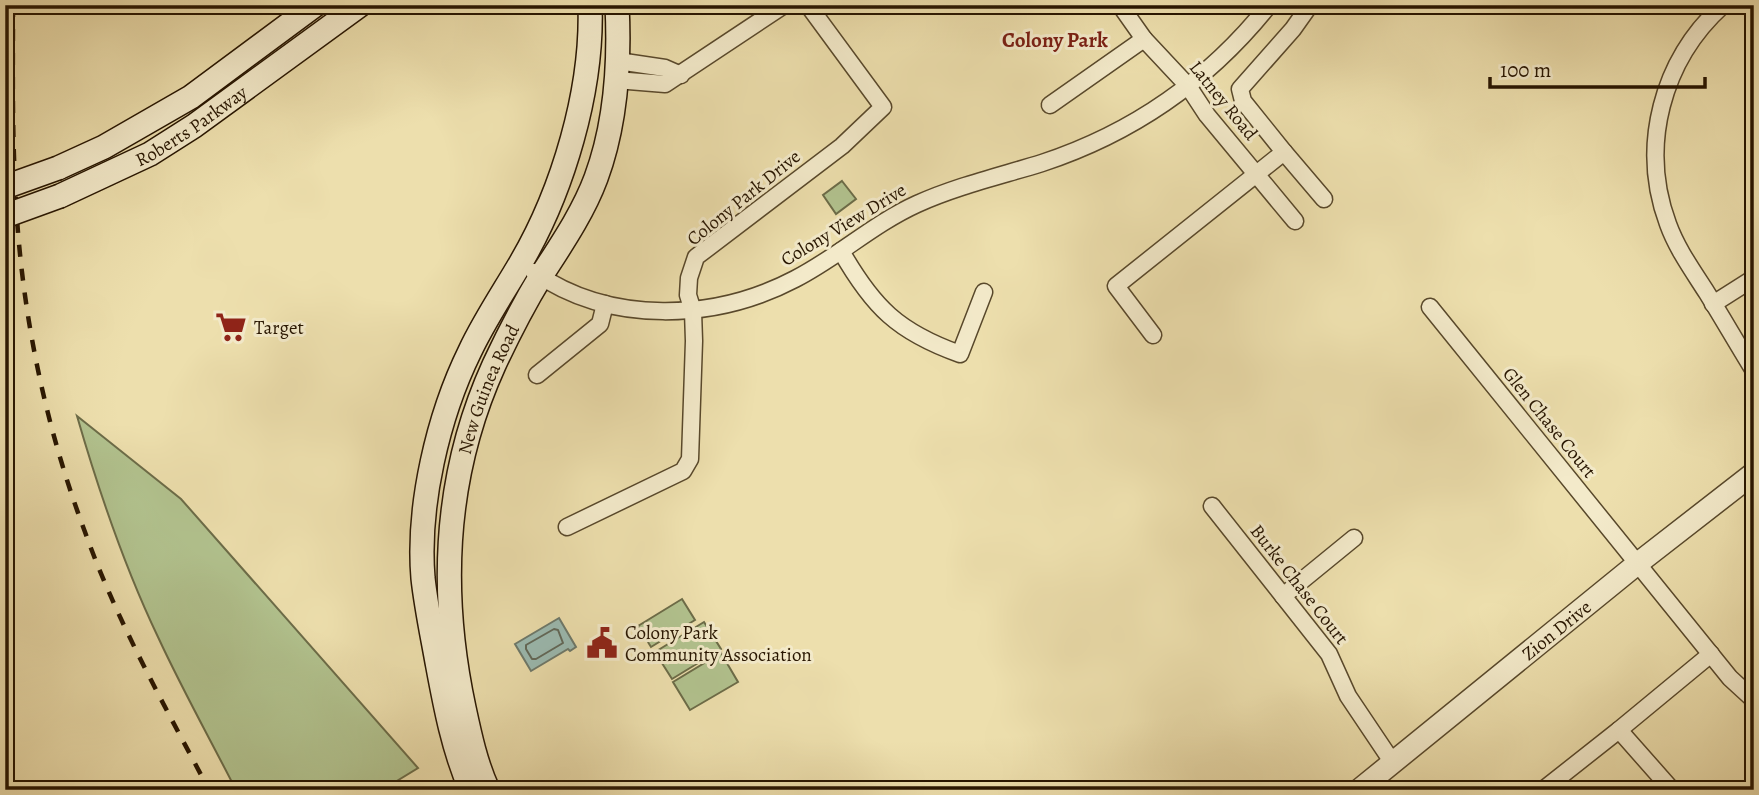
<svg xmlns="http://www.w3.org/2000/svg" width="1759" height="795" font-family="Alegreya,serif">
<rect width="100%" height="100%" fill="#eddfad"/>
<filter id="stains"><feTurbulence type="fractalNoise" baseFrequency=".00286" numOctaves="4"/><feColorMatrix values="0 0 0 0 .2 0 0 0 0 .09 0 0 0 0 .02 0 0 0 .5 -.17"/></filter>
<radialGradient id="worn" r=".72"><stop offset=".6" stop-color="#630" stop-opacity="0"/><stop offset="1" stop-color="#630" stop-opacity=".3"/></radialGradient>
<g fill="#b2c38f" stroke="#6c6c48" stroke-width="2">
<path d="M842 181 856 199 836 214 823 195Z"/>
<path d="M77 416 181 499 418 768 382 790H236C210 739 182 689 158 637 124 566 99 492 77 416Z"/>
<path d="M682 599 695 620 651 647 638 626Z"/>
<path d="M704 622 721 649 672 679 655 652Z"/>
<path d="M721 653 738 682 690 710 673 682Z"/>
</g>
<path fill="#9bbbb2" stroke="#6d796b" stroke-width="2" d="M559 618 576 647 570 651 568 649 531 671 515 644Z"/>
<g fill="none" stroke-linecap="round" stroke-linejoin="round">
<path stroke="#616859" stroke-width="2" d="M554 629 558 630 563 643 536 659H532L526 649V645Z"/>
<defs>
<g id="minor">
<path d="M1120 5 1144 39 1188 86 1207 115 1295 221"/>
<path d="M1723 5C1662 60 1639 146 1668 224 1677 249 1693 271 1707 293 1723 319 1738 345 1754 371"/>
<path d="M618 61 665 68 681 75"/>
<path d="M616 80 665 84 784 5"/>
<path d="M1050 105 1144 39"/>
<path d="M1284 152 1324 199"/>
<path d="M841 251C873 307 898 332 960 354L984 292"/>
<path d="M534 272C610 325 715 321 795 279 838 257 873 224 917 204 957 186 1000 176 1042 163 1133 133 1210 79 1269 5"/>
<path d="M1713 304 1754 278"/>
<path d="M1430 307 1730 678 1754 700"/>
<path d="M1153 335 1116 286 1284 152 1243 101 1240 89 1293 29 1310 5"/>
<path d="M537 375 600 324 605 304"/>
<path d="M1212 506 1329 654 1348 696 1393 763"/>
<path d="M567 527 683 471 690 459 694 341 693 311 688 295 689 278 696 257 842 146 883 107 808 5"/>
<path d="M1283 596 1354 538"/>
<path d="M1619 730 1711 654"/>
<path d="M1543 790 1619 730 1672 790"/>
</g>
<g id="tertiary">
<path id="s1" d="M1359 790 1637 564 1754 473"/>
</g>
<g id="secondary">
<path d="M58 168 104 147 191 97 315 5"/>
<path id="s2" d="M60 196 150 154 194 126 360 5"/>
<path d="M471 790C453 749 445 705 437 662 432 634 426 606 423 578 417 506 438 416 470 351 484 321 503 293 520 264 563 191 593 90 590 5"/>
<path id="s3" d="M488 790C476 764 470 736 464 708 439 591 444 475 494 365 508 335 524 304 541 276 561 245 583 213 596 178 616 124 620 63 617 5"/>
</g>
</defs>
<use href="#minor" stroke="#58482b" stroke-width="19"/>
<use href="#tertiary" stroke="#58482b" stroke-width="24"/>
<use href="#secondary" stroke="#271500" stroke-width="26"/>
<use href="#minor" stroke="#f3eaca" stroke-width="16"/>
<use href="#tertiary" stroke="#f3eaca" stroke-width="21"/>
<use href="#secondary" stroke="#f3eaca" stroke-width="23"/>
<path stroke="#271500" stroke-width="4.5" stroke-dasharray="12 12" stroke-linecap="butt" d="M13 5C13 63 12 122 15 180 19 300 43 420 85 532 117 622 165 706 209 790"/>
<defs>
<g id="secondary-bridge">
<path d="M5 187 58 168"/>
<path d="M5 216 60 196"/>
</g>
</defs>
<use href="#secondary-bridge" stroke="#271500" stroke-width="26" stroke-linecap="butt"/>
<use href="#secondary-bridge" stroke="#f3eaca" stroke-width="23"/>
</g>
<defs>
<symbol id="supermarket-bare" viewBox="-9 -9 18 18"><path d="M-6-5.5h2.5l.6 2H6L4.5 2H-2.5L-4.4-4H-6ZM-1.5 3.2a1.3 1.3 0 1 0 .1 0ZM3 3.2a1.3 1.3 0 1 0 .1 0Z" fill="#8f2418" stroke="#f3eaca" stroke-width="2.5" paint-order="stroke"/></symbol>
<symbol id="civic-bare" viewBox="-9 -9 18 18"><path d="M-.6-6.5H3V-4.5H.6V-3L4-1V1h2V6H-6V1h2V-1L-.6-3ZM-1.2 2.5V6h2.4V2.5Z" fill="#8f2418" stroke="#f3eaca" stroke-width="2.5" paint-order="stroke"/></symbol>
</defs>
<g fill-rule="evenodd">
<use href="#supermarket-bare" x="209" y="305" width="44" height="44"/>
<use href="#civic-bare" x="580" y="621" width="44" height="44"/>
</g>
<g text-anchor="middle" stroke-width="6" stroke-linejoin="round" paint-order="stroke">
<g font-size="19" fill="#271500" stroke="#f3eaca">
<text transform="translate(1224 100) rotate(51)" y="7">Latney Road</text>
<text dy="7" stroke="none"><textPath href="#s2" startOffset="149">Roberts Parkway</textPath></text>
<text transform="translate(743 197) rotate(-39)" y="7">Colony Park Drive</text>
<text transform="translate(843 224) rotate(-31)" y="7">Colony View Drive</text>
<text dy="7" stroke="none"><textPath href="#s3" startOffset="411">New Guinea Road</textPath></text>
<text transform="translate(1550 422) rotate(51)" y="7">Glen Chase Court</text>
<text transform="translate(1300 584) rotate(52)" y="7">Burke Chase Court</text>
<text dy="7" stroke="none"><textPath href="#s1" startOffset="254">Zion Drive</textPath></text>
</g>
<g font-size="19" fill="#271500" stroke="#f3eaca" text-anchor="start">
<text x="254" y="334">Target</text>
<text x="625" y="639">Colony Park<tspan x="625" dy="22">Community Association</tspan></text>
</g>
<g font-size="21" font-weight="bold" fill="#7a1f14" stroke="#f3eaca">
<text x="1055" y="47">Colony Park</text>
</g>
</g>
<rect width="1759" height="795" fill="none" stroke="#eddfad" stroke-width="28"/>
<rect x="7" y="7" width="1745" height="781" fill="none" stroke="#271500" stroke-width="3.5"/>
<rect x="14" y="14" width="1731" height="767" fill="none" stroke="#271500" stroke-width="2"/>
<path d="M1490 77v10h215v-10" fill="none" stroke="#271500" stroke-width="3.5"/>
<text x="1500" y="77" font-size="21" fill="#271500" stroke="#f3eaca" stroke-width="5" paint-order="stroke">100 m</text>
<rect width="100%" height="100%" filter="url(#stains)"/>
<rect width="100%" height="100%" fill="url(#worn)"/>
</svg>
